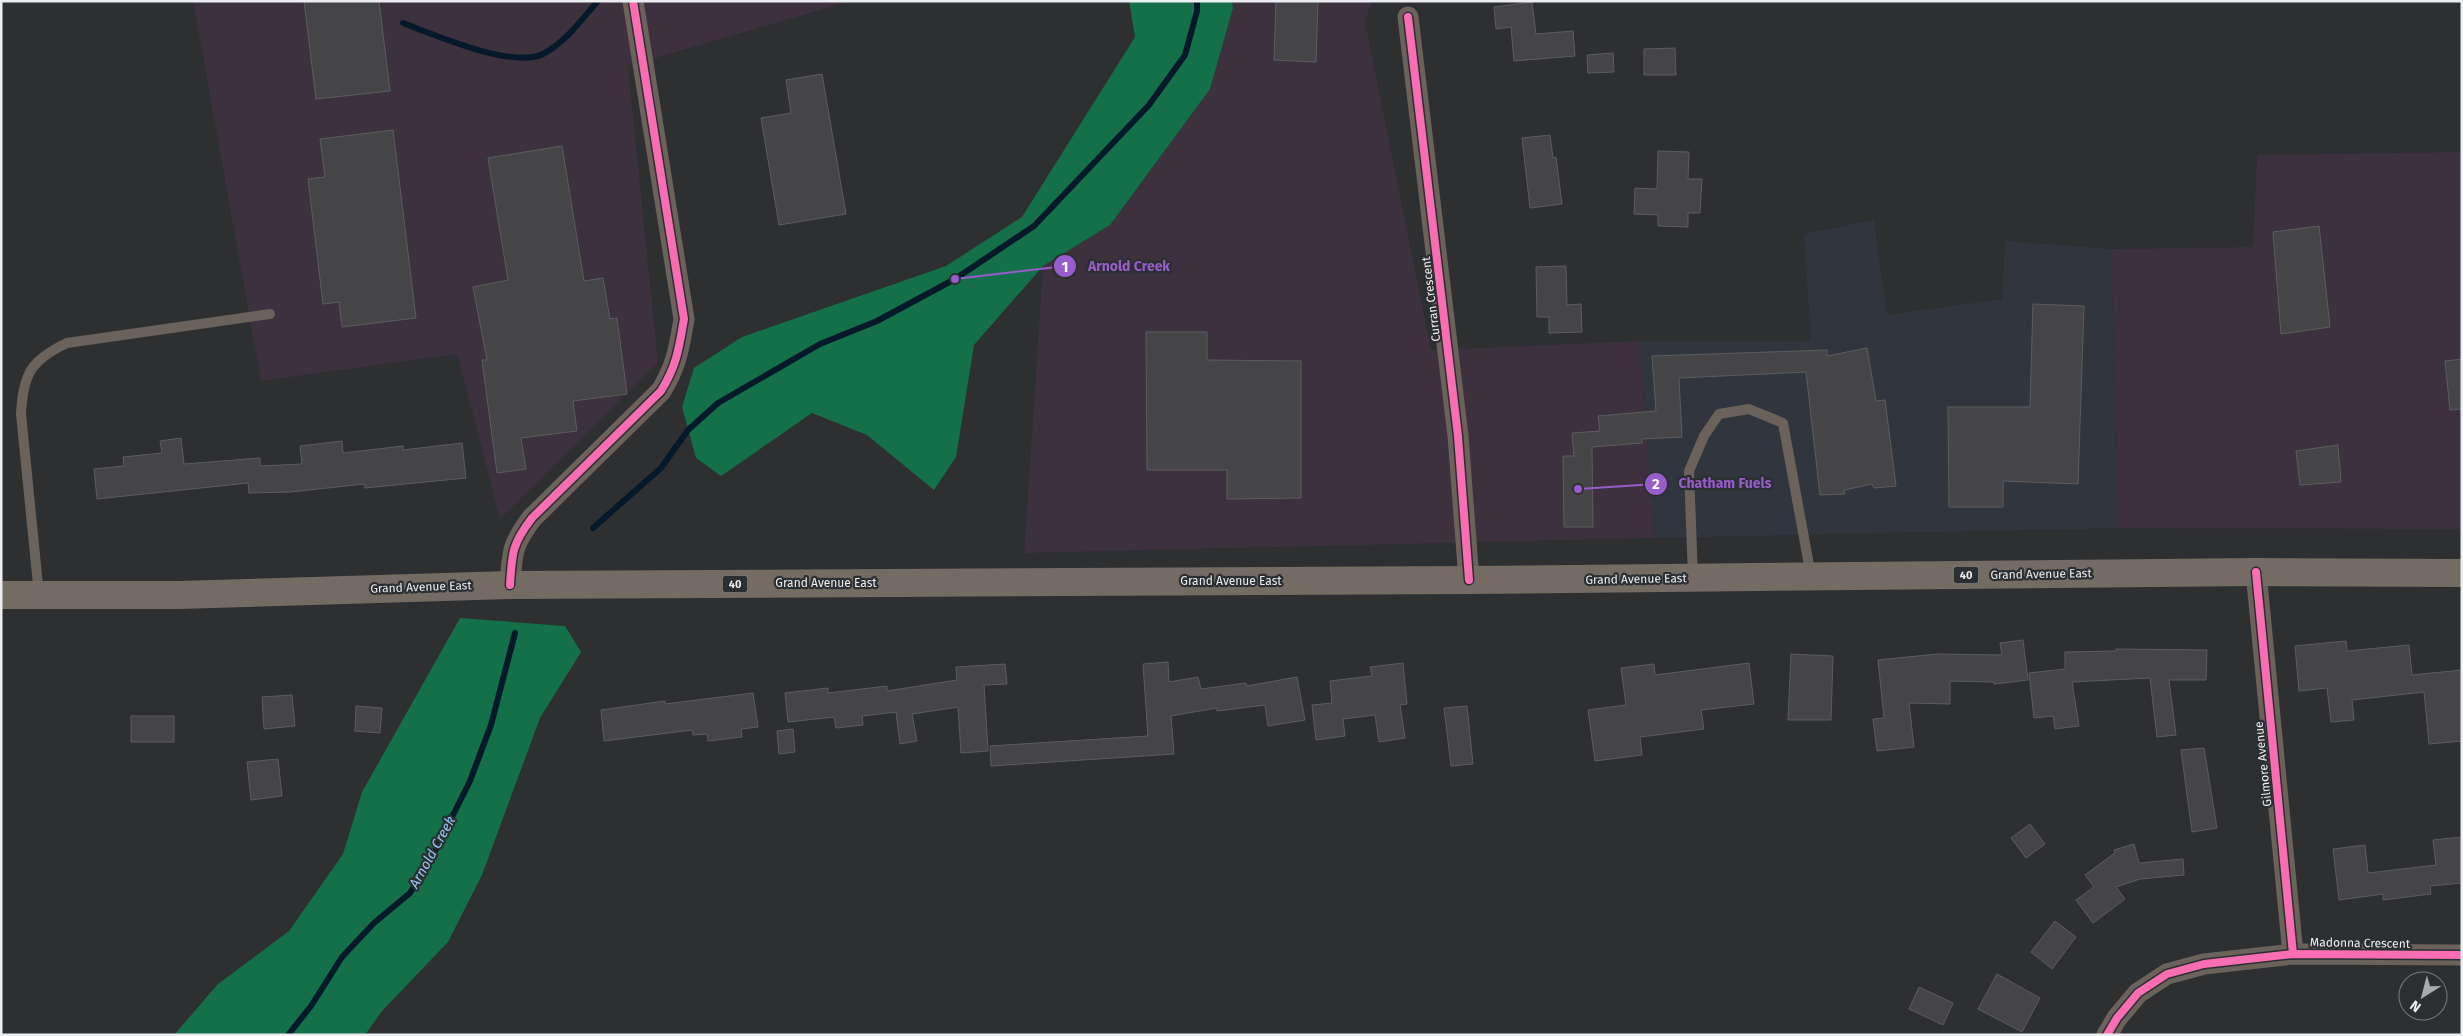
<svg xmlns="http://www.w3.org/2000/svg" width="2463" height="1036" font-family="'Fira Sans',sans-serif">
<rect width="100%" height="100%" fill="#2d2f31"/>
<path fill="#31363e" d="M1874 220 1887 315 2002 299 2005 241 2111 249 2119 528 1655 538 1639 341H1811L1804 234Z"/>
<g fill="#3c313d">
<path d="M193 1H851L628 66 658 362 500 519 457 354 261 381Z"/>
<path d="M1232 1H1372L1365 22 1431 350 1639 341 1655 538 1024 553 1043 266 1110 225 1210 89 1233 8Z"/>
<path d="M2462 152V529L2119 528 2111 249 2253 247 2257 155Z"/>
</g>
<g fill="#137049">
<path d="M1129 1H1232L1233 8 1210 89 1110 225 1043 266 974 345 956 457 934 490 867 435 812 413 721 476 696 458 682 407 694 368 742 337 946 266 1022 217 1135 37Z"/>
<path d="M460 618 565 626 581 652 540 718 482 875 448 942 382 1011 365 1035H174L218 984 289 931 343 854 362 792Z"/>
</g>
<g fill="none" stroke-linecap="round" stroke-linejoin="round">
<g stroke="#06192a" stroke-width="6">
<path d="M403 23C434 35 513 69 543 54 566 42 581 20 598 1"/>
<path d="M593 528 661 468 688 430 718 403 820 344 877 321 955 279 1034 226 1149 105 1185 55 1197 11V1"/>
<path d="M288 1035 311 1006 342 957 374 923 410 893 434 853 470 781 491 725 515 633"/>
</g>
</g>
<g fill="#454547" stroke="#5c5d5f">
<path d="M304 1H379L390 91 316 99Z"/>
<path d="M1276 1H1318L1316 62 1274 60Z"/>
<path d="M1532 2 1536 34 1573 31 1575 56 1514 61 1511 27 1496 29 1494 7Z"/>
<path d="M1675 48 1676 75H1644V49Z"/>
<path d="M1613 53 1614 72 1588 73 1587 55Z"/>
<path d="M822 74 846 214 779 225 761 118 791 113 786 80Z"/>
<path d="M393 130 416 318 342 327 339 302 323 304 308 179 325 177 320 139Z"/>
<path d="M1550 135 1553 158 1556 157 1562 204 1530 208 1522 138Z"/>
<path d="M562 146 584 281 603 278 610 319 617 318 627 394 573 401 577 431 521 438 526 469 497 473 482 360H487L473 287 508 280 488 158Z"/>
<path d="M1658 151 1689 152 1688 179H1702L1700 213H1688V227L1658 226V215L1634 214 1635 188 1657 189Z"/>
<path d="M2319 226 2330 327 2281 334 2273 232Z"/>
<path d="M1566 266 1567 305 1581 304 1582 332 1549 333V317H1537L1536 267Z"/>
<path d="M2033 304 2084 306 2078 484 2003 481V507H1949L1948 407H2030Z"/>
<path d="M1146 332H1207V360L1301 361V498L1227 499V470H1147Z"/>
<path d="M1867 348 1876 401 1885 400 1896 486 1874 488 1872 484 1844 490 1845 494 1820 495 1806 372 1679 378 1682 437 1642 439V443L1592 447 1593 527H1564L1563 456H1574L1572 433 1600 431 1598 416 1656 411 1652 356 1827 350V356Z"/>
<path d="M2462 359V409L2450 410 2445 361Z"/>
<path d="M181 438 184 464 260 458V466L302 464 300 446 342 441 343 453 403 446V450L462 443 466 478 365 488 364 484 291 492 249 493 248 483 97 499 94 469 124 466 123 457 162 453 160 441Z"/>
<path d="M2338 445 2341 482 2300 485 2296 451Z"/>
<path d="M2023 640 2028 680 1994 684V682L1950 681V704L1909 703 1914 747 1877 751 1873 719 1884 718 1878 660 1937 654 2002 655 2000 643Z"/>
<path d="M2346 641 2347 651 2409 645 2412 675 2462 670V741L2429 744 2424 692 2352 700 2354 720 2331 722 2327 688 2299 691 2295 646Z"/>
<path d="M2116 649 2207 650 2206 680H2169L2176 735 2157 737 2150 678 2072 682 2079 726 2055 729 2053 716 2034 718 2029 673 2065 669V652L2116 651Z"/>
<path d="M1791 654 1833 656 1831 720H1788Z"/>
<path d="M1168 662 1169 682 1198 677 1201 689 1246 683 1247 686 1297 677 1305 720 1268 726 1265 705 1217 711V708L1171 716 1174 754 991 766 990 746 1148 736 1143 664Z"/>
<path d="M1403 663 1407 704 1400 705 1405 738 1379 742 1375 715 1343 719 1345 736 1316 740 1312 705 1332 703 1330 681 1372 676 1370 667Z"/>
<path d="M1749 663 1754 704 1701 710 1704 729 1640 737 1642 755 1595 761 1588 710 1626 705 1621 668 1654 664 1655 675Z"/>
<path d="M1005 664 1007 684 984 685 988 751 961 753 958 707 912 714 917 741 900 744 896 712 862 716 863 725 836 728 834 717 788 722 785 693 828 688V693L887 686V691L957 680 956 667Z"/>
<path d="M753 693 758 727 741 729 742 737 708 741 707 734 693 735 692 730 604 741 601 710 665 701V704Z"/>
<path d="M292 695 295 726 264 729 262 697Z"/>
<path d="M356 706 382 708 380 733 355 731Z"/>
<path d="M1467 706 1473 764 1451 766 1444 708Z"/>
<rect x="131" y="716" width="43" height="26"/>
<path d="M793 729 795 752 779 754 777 731Z"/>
<path d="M2204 748 2217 828 2192 832 2181 750Z"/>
<path d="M278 759 282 796 251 800 247 762Z"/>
<path d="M2030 824 2045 844 2026 858 2011 838Z"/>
<path d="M2462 837V883L2430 886 2431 894 2383 900V894L2339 900 2333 849 2365 845 2368 873 2436 865 2433 840Z"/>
<path d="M2134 844 2139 863 2183 859 2184 875 2140 879 2116 887 2125 899 2093 923 2076 900 2094 887 2085 875 2115 853 2114 850Z"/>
<path d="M2055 921 2076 937 2052 969 2031 952Z"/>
<path d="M1997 974 2040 998 2022 1032 1978 1009Z"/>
<path d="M1919 987 1953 1003 1943 1025 1909 1009Z"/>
</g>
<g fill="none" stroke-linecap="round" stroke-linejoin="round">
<g stroke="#6a625b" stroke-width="10">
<path d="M1693 577 1689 471 1704 436 1719 414 1749 409 1783 423 1811 576"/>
<path d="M39 595 21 414C23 374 31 360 67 343L270 314"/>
</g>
<g stroke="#6a625b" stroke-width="21">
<path d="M1408 17 1458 436 1469 580"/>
<path d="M2256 572 2293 954"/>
<path d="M510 585C512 553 512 544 532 518L661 391C677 365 679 348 684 319L633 1"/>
<path d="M2107 1035 2117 1018 2138 993 2167 974 2204 964 2293 954 2462 955"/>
</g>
<path stroke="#746b63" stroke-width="28" d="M1 595H179L510 585 1469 580 2256 572 2462 573"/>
<defs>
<g id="cycleway">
<path d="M1408 17 1458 436 1469 580"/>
<path d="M2256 572 2293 954"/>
<path d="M510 585C512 553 512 544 532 518L661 391C677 365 679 348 684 319L633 1"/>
<path d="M2107 1035 2117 1018 2138 993 2167 974 2204 964 2293 954 2462 955"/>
</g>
</defs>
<use href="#cycleway" stroke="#2c2f32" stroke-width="11"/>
<use href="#cycleway" stroke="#f96db3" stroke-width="8"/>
</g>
<g text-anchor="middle" stroke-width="4.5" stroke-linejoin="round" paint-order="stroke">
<g fill="#2c2f32" stroke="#b3b5b8" stroke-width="1">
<rect x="1953.5" y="566.5" width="25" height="17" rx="4"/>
<rect x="722.5" y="575.5" width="25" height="17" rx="4"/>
</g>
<g font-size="11" font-weight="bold" fill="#edeef1">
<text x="1966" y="579">40</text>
<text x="735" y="588">40</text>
</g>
<g font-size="12" fill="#edeef1" stroke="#2c2f32">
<text transform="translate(1431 299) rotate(-97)" y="4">Curran Crescent</text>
<text transform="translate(2041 574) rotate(-1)" y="4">Grand Avenue East</text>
<text transform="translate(1636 579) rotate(-1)" y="4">Grand Avenue East</text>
<text x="1231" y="585">Grand Avenue East</text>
<text x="826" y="587">Grand Avenue East</text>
<text transform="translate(421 587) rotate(-2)" y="4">Grand Avenue East</text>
<text transform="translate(2263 764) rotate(-96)" y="4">Gilmore Avenue</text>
<text transform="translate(2360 943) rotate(1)" y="4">Madonna Crescent</text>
</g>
<g font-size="14" font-style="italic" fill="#93c9f8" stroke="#2c2f32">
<text transform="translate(432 852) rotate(-61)" y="5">Arnold Creek</text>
</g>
</g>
<path fill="none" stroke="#985ccc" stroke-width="2" d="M955 279L1065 266M1578 489L1656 484"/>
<g fill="#985ccc" stroke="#2c2f32" stroke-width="2">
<circle cx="955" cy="279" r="5"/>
<circle cx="1578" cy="489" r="5"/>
<circle cx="1065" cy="266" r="12"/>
<circle cx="1656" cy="484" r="12"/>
</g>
<g font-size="15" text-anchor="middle" font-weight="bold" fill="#fff">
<text x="1065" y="272">1</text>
<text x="1656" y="489">2</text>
</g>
<g font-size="14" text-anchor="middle" font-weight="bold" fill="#985ccc" stroke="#2c2f32" stroke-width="4.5" stroke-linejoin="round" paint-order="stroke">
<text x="1129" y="271">Arnold Creek</text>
<text x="1725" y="488">Chatham Fuels</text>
</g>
<rect width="2463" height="1036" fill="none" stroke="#edeef1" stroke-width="5"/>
<g transform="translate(2423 996) rotate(216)"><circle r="24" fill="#2c2f32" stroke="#797b7e"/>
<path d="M0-4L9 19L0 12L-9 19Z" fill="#aaabae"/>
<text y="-8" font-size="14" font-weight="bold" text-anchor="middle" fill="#edeef1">N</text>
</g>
</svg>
